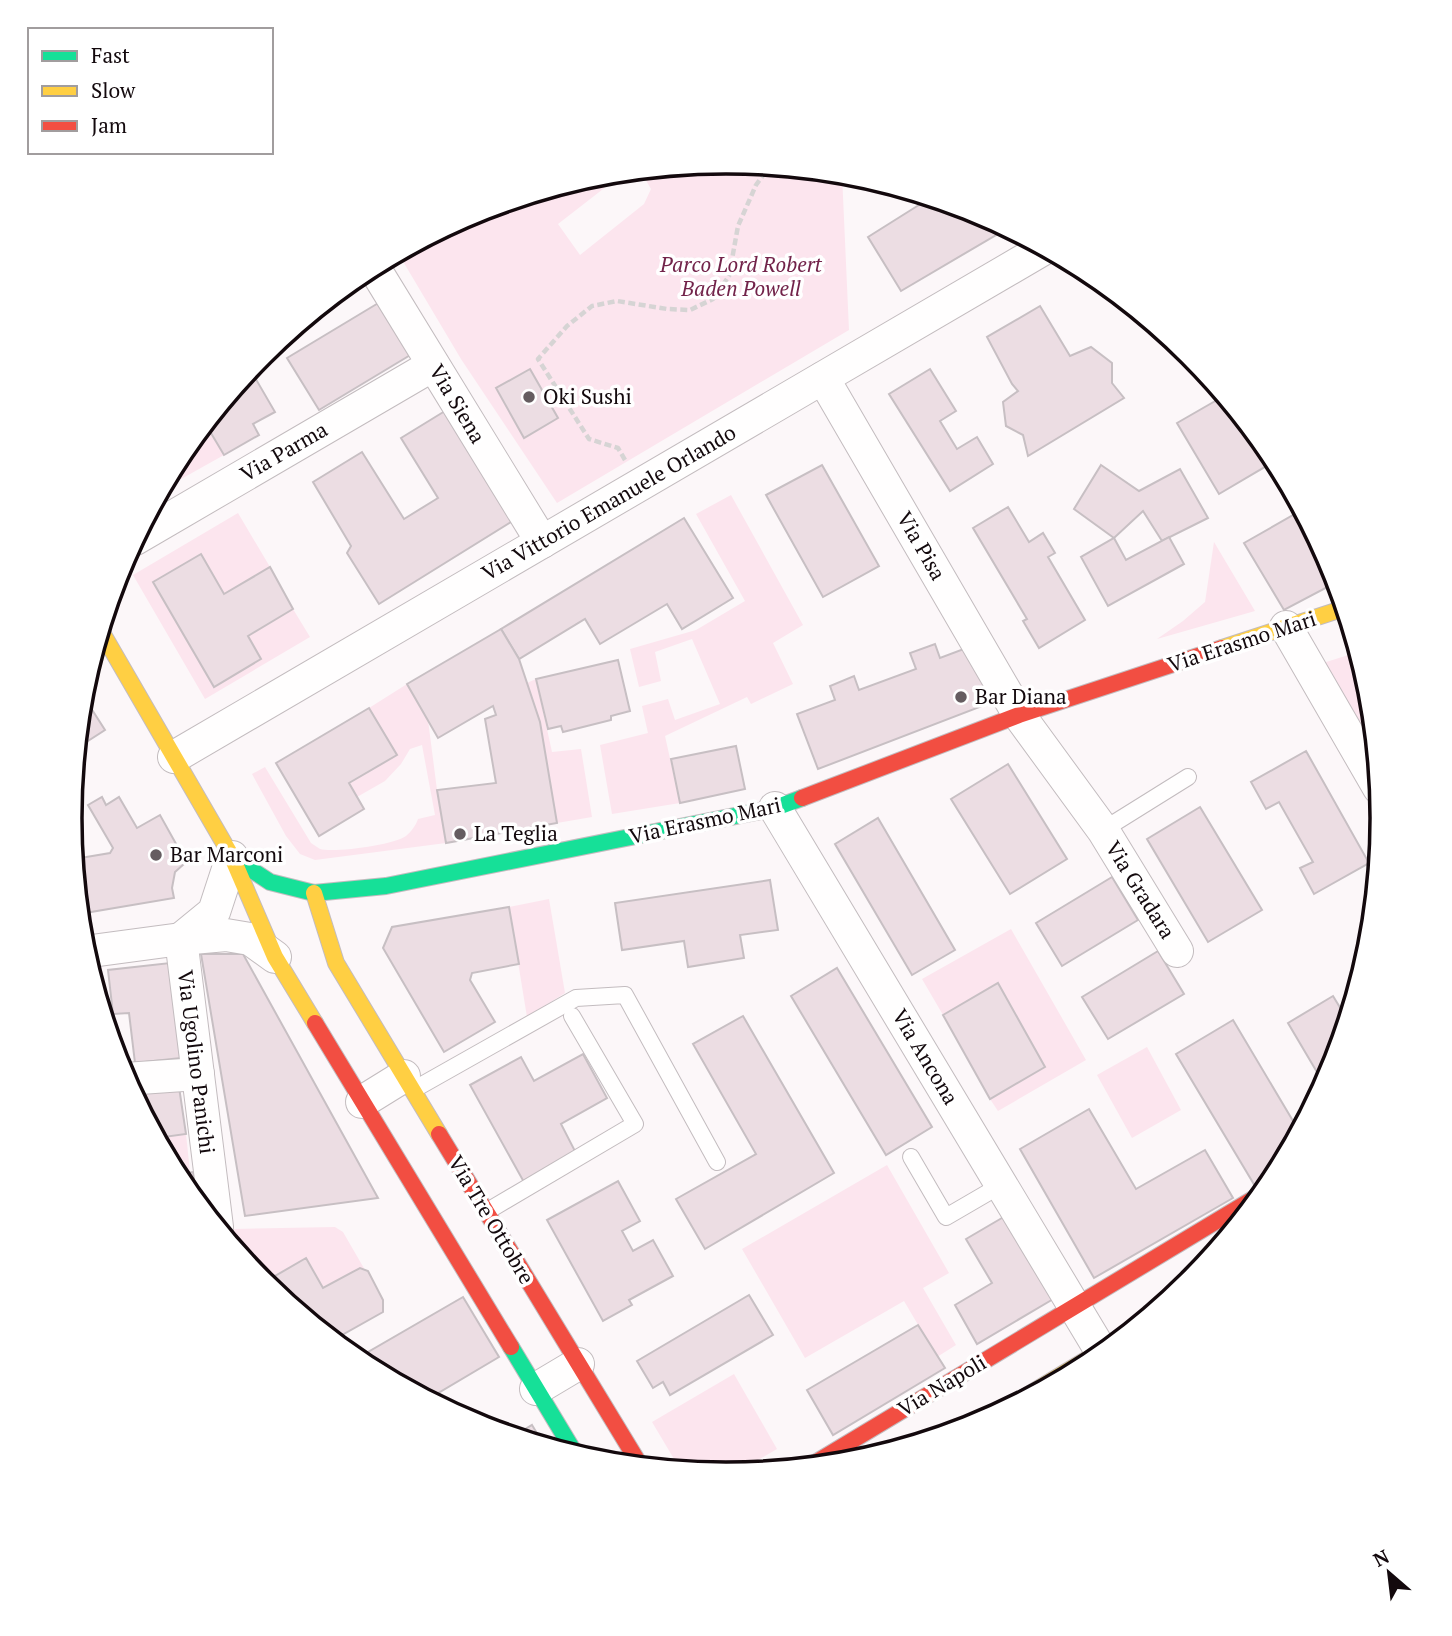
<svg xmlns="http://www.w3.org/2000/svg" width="1452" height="1636" font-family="'PT Serif',serif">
<rect width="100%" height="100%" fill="#fcf7f9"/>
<g fill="#fce5ee">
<path d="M726 162 842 174 849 330 557 503 461 359 398 253 475 212 598 175 617 173 616 179 558 224 580 255 644 204 651 189 640 170Z"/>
<path d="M205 423 224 455 174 483 169 475 176 462 195 451 190 442Z"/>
<path d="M731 495 803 625 773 643 793 684 751 704 747 697 665 736 680 803 612 814 600 745 648 733 642 706 668 699 675 720 720 704 692 639 655 652 661 681 639 687 630 649 696 630 745 601 696 514Z"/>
<path d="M238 513 270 567 224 594 201 554 153 583 214 687 261 659 248 636 293 609 310 637 205 699 133 575Z"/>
<path d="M1214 542 1255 611 1157 639 1183 621 1205 602Z"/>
<path d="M1358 652 1369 690 1376 752 1323 663Z"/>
<path d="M536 679 552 752 581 749 592 817 557 823 540 722 527 683Z"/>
<path d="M407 684 428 720 437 790 446 843 315 860 300 854 286 836 252 774 265 767 311 843C314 845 317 847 320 849 334 853 394 845 406 836 411 832 416 825 418 819L435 815 422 745 410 749 401 764 385 781 357 797 349 783 396 755 369 708Z"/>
<path d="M549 899 565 993 527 1017 509 907Z"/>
<path d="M1011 929 1086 1060 998 1111 990 1099 997 984 943 1015 922 979Z"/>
<path d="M1147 1047 1181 1110 1132 1138 1097 1075Z"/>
<path d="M186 1134 190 1172 176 1174 157 1138Z"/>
<path d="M887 1165 949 1273 923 1288 956 1345 937 1357 904 1301 805 1358 742 1249Z"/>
<path d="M335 1227 343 1232 365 1270 323 1288 305 1258 263 1283C251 1268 230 1250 233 1229Z"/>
<path d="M734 1374 777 1449 736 1473 726 1474 680 1469 652 1422Z"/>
</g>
<g fill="#ecdde3" stroke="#c7bfc3" stroke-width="2">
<path d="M930 198 977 212 1008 228 901 291 868 237Z"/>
<path d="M385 299 417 351 319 410 287 358Z"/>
<path d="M1040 306 1070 356 1091 347 1112 363V383L1124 398 1028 456 1023 435 1006 426 1003 402 1018 391 1012 384 987 337Z"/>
<path d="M250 369 275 412 253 424 259 435 224 455 205 423Z"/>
<path d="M530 369 558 418 524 438 496 388Z"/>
<path d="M930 369 956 411 940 421 957 449 977 437 993 464 950 491 889 394Z"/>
<path d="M1224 396 1272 454 1275 461 1219 494 1177 423Z"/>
<path d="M445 411 519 517 379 604 347 553 351 546 313 482 362 452 404 519 438 498 401 438Z"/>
<path d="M822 465 879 566 823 597 766 495Z"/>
<path d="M1101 465 1139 491 1180 469 1208 518 1162 541 1143 511 1114 538 1074 509Z"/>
<path d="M1008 507 1029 542 1043 533 1055 553 1048 557 1085 620 1039 648 1023 621 1027 619 973 528Z"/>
<path d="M1302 510 1332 567 1337 582 1284 610 1244 543Z"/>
<path d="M684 518 733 598 682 629 667 604 600 644 585 619 519 659 501 629Z"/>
<path d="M1169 537 1184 564 1108 606 1081 557 1114 538 1126 560Z"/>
<path d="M201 554 224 594 270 567 293 609 248 636 261 659 214 687 153 582Z"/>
<path d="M501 629 519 659 540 722 557 823 446 843 437 790 496 783 485 719 496 715 493 706 438 738 407 684Z"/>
<path d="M935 644 940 658 969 647 990 703 818 769 797 714 835 700 830 686 854 676 859 690 916 669 910 653Z"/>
<path d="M618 660 630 711 611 716V720L563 732 561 726 548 729 536 679Z"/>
<path d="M82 694 105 730 77 748Z"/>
<path d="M369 708 397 755 349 783 364 809 319 836 276 763Z"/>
<path d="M736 746 745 789 680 803 671 759Z"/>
<path d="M1306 751 1369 863 1314 894 1300 868 1313 862 1279 802 1266 809 1251 782Z"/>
<path d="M1008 764 1067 859 1010 894 951 799Z"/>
<path d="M102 797 106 805 119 797 137 828 160 815 185 860 184 864 175 872 172 888 174 898 79 914 74 859 110 853 113 848 88 805Z"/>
<path d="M1200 807 1262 910 1208 942 1147 839Z"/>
<path d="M878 818 955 950 912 975 835 844Z"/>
<path d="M1112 877 1138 920 1062 966 1036 923Z"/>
<path d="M770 880 778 930 740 935 744 958 688 967 684 941 622 950 615 903Z"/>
<path d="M509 907 519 964 472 973 470 980 495 1022 444 1052 383 948 392 927Z"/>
<path d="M1158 951 1184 994 1108 1039 1082 997Z"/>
<path d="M201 954H243L378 1198 245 1216Z"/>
<path d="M170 963 181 1058 135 1063 129 1013 113 1014 108 970Z"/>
<path d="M837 968 932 1127 886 1155 791 996Z"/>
<path d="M100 971 106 1022 91 973Z"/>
<path d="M998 983 1045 1067 990 1099 943 1015Z"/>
<path d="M1333 996 1347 1019 1332 1069 1324 1084 1288 1023Z"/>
<path d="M743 1016 834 1173 705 1249 676 1199 756 1154 693 1044Z"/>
<path d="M1233 1020 1299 1131 1278 1170 1255 1186 1176 1054Z"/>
<path d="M583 1054 607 1098 561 1124 577 1155 525 1184 470 1085 521 1057 534 1081Z"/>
<path d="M179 1087 186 1134 157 1138 133 1094Z"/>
<path d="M1089 1109 1136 1189 1205 1150 1233 1198 1094 1278 1020 1149Z"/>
<path d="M193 1172 198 1203 180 1182 176 1174Z"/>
<path d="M618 1181 640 1221 622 1231 633 1251 653 1240 673 1276 629 1300 632 1305 603 1321 547 1220Z"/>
<path d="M1007 1215 1055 1298 977 1344 955 1305 992 1283 966 1239Z"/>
<path d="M306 1258 323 1288 360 1268 368 1271 383 1300V1312L333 1340 263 1283Z"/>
<path d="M749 1295 773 1335 670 1395 663 1382 653 1388 637 1361Z"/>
<path d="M463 1297 499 1357 428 1399 356 1359Z"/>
<path d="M918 1325 945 1368 833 1435 807 1390Z"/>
<path d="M532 1425 544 1445 514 1436Z"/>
</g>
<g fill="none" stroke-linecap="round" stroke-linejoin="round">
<defs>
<g id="lane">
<path d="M1103 830 1188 777"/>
<path d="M413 1090 576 998 625 995 717 1162"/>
<path d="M911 1157 946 1217 1001 1185"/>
<path d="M486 1212 635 1124 572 1016"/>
</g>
<g id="street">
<path d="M373 266 542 542"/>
<path d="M823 378 1019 715 1103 830 1177 951"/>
<path d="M135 539 433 365"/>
<path d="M1286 627 1379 788"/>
<path d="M174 757 1045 248"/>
<path d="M775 808 1101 1351"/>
<path d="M84 952 181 939 226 935 250 939 275 957"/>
<path d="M125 1079 198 1074"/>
<path d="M362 1102 404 1076"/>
<path d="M217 1227 181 939 214 912 232 857"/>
<path d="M536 1389 578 1364"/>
</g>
<g id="fast">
<path d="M232 857 270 882 314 893 386 886 775 808 802 798"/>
<path d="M511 1347 576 1455"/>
</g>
<g id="slow">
<path d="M101 631 232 857 275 957 315 1023"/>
<path d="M1222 648 1345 608"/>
<path d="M314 893 336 963 439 1134"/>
<path d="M1005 1409 1119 1340"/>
</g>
<g id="jam">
<path d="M802 798 1019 715 1222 648"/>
<path d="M315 1023 511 1347"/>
<path d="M439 1134 640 1465"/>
<path d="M810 1466 1263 1193"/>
</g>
</defs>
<use href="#lane" stroke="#c3bcbf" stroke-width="18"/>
<use href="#street" stroke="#c3bcbf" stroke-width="34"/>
<use href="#fast" stroke="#c3bcbf" stroke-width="18"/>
<use href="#slow" stroke="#c3bcbf" stroke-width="18"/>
<use href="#jam" stroke="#c3bcbf" stroke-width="18"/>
<g stroke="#d6d4d4" stroke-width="4.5" stroke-dasharray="7 3.5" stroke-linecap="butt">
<path d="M625 460 618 448 589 439 538 359 567 326 592 306 617 301 667 309 690 310 713 299 729 276 738 226 756 185 770 166"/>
<path d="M1143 1308 1160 1306 1169 1293"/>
</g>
<use href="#lane" stroke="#fffefe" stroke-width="16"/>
<use href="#street" stroke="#fffefe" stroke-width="32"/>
<use href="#fast" stroke="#16e098" stroke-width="16"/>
<use href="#slow" stroke="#ffcf43" stroke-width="16"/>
<use href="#jam" stroke="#f24e42" stroke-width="16"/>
</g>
<g fill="#655c60" stroke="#fff" stroke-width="2.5">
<circle cx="529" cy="397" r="7"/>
<circle cx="961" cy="697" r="7"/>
<circle cx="460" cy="834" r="7"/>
<circle cx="156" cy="855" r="7"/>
</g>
<g text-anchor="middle" stroke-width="7" stroke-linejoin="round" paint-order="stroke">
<g font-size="21" font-style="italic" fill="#72234a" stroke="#fff">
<text x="741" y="272">Parco Lord Robert<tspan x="741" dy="24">Baden Powell</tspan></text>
</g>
<g font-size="21" fill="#13090d" stroke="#fff" text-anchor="start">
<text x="543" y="404">Oki Sushi</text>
<text x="975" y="704">Bar Diana</text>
<text x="474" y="841">La Teglia</text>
<text x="170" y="862">Bar Marconi</text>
</g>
<g font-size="21" fill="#13090d" stroke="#fff">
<text transform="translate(457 404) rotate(59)" y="7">Via Siena</text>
<text transform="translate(284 452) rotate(-30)" y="7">Via Parma</text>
<text transform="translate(609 503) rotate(-30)" y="7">Via Vittorio Emanuele Orlando</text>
<text transform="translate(921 546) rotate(60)" y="7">Via Pisa</text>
<text transform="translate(1242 642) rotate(-18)" y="7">Via Erasmo Mari</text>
<text transform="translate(705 821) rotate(-12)" y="7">Via Erasmo Mari</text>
<text transform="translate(1140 890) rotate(58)" y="7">Via Gradara</text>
<text transform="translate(925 1057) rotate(59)" y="7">Via Ancona</text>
<text transform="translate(196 1062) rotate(83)" y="7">Via Ugolino Panichi</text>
<text transform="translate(491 1220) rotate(59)" y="7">Via Tre Ottobre</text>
<text transform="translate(942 1386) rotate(-31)" y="7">Via Napoli</text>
</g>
</g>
<path d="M0 0H1452V1636H0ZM82 818a644 644 0 1 1 1288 0a644 644 0 1 1-1288 0Z" fill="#fff" fill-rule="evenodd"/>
<path fill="none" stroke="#13090d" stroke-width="3.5" d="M82 818a644 644 0 1 1 1288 0a644 644 0 1 1-1288 0Z"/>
<rect x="28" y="28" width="245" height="126" fill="#ffffff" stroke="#a19d9e" stroke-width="2"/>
<rect x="42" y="51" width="35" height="10" fill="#16e098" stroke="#a19d9e" stroke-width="2"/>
<text x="91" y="63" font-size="21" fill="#13090d">Fast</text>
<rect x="42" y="86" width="35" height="10" fill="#ffcf43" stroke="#a19d9e" stroke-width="2"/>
<text x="91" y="98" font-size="21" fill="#13090d">Slow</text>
<rect x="42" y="121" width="35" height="10" fill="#f24e42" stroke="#a19d9e" stroke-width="2"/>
<text x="91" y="133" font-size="21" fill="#13090d">Jam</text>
<g transform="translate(1389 1573) rotate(332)" stroke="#ffffff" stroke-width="5" paint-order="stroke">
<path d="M0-5L12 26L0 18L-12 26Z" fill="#13090d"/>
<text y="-10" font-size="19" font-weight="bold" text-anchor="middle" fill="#13090d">N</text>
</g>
</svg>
